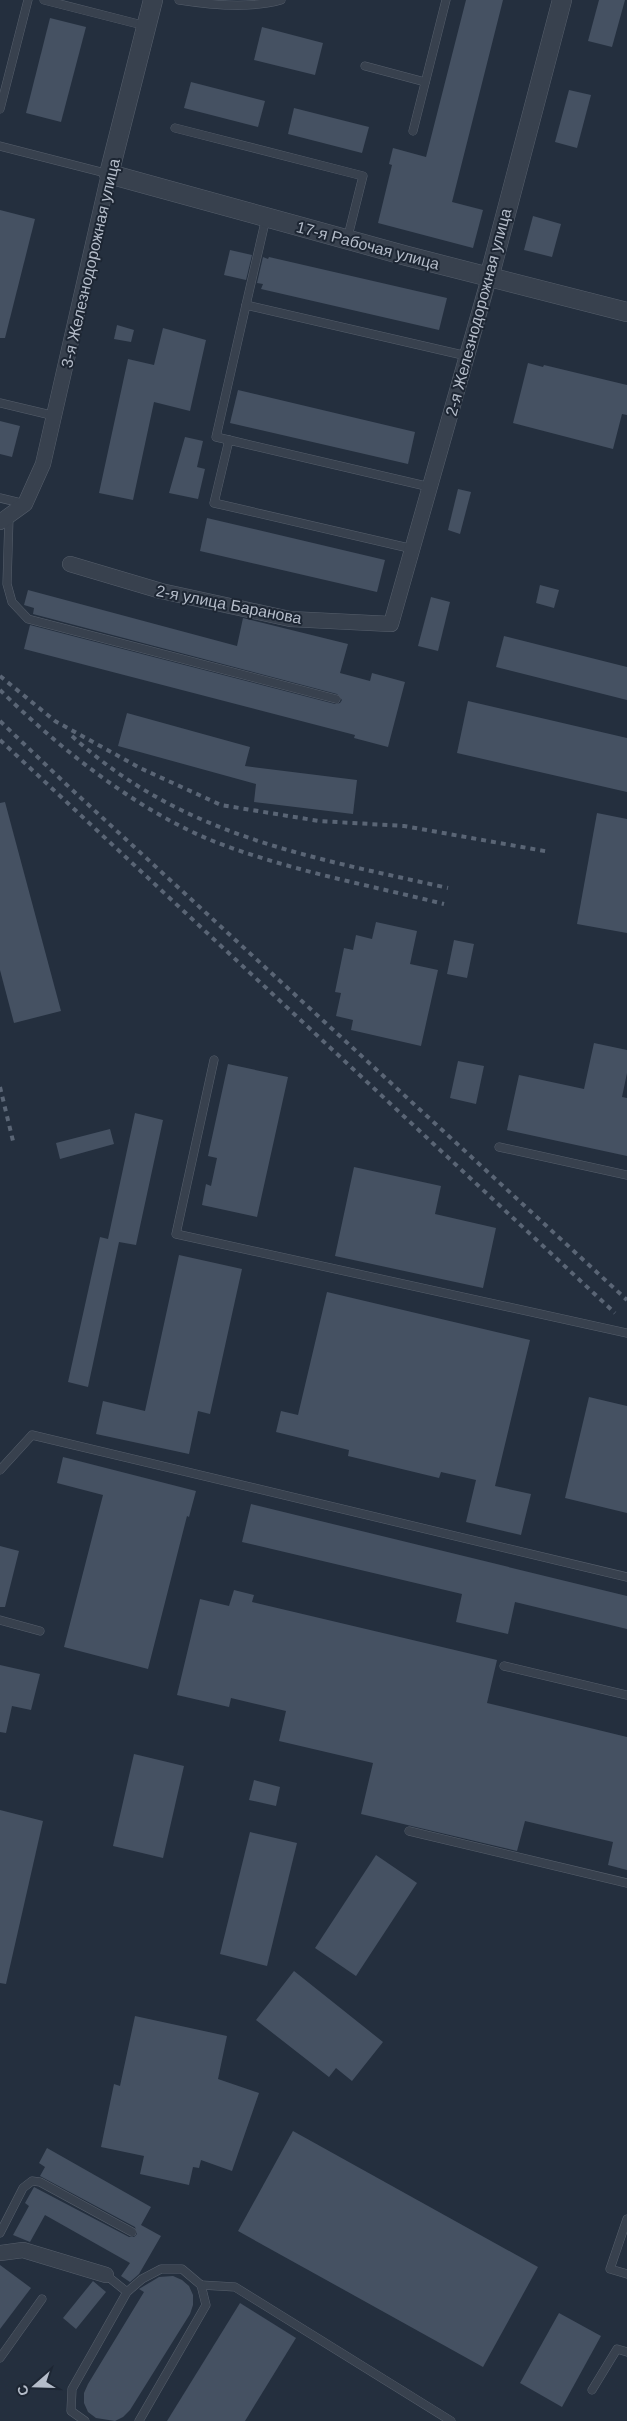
<svg xmlns="http://www.w3.org/2000/svg" width="627" height="2421" font-family="Helvetica,sans-serif">
<rect width="100%" height="100%" fill="#242f3e"/>
<g fill="#455162">
<path d="M466 0H503L452 202 483 210 473 248 378 223 392 165 389 164 393 148 426 157Z"/>
<path d="M599 0H625L612 47 588 41Z"/>
<path d="M50 18 86 27 61 122 26 113Z"/>
<path d="M262 27 323 43 315 75 254 60Z"/>
<path d="M191 82 265 101 258 127 184 108Z"/>
<path d="M569 90 591 95 577 148 555 142Z"/>
<path d="M294 108 369 127 362 153 288 134Z"/>
<path d="M0 210 35 219 5 338H0Z"/>
<path d="M533 216 561 224 552 257 524 250Z"/>
<path d="M230 250 252 255 246 280 224 275Z"/>
<path d="M263 257 268 259 269 257 447 298 439 330 261 289 263 284 257 283Z"/>
<path d="M117 325 134 330 131 342 114 339Z"/>
<path d="M163 328 206 340 190 411 154 402 133 500 99 493 128 359 154 365Z"/>
<path d="M528 363 543 367 544 365 627 385V415L622 414 613 449 513 423Z"/>
<path d="M238 390 415 432 408 464 230 423Z"/>
<path d="M0 421 20 426 12 457 0 454Z"/>
<path d="M185 437 203 441 197 467 205 469 198 499 169 493Z"/>
<path d="M458 489 471 492 460 534 448 530Z"/>
<path d="M207 518 385 560 377 592 200 551Z"/>
<path d="M540 585 559 590 554 608 536 603Z"/>
<path d="M28 590 237 646 243 618 348 644 340 673 370 681 372 673 405 682 388 747 354 738 355 735 24 649 30 625 335 704 340 703 342 700 337 694 33 614 34 608 24 605Z"/>
<path d="M431 597 450 602 438 651 418 646Z"/>
<path d="M504 636 627 667V700L496 667Z"/>
<path d="M468 701 627 738V792L457 753Z"/>
<path d="M127 713 250 747 245 766 357 780 353 814 254 802 256 784 118 746Z"/>
<path d="M5 802 61 1011 14 1023 0 970V803Z"/>
<path d="M597 813 627 819V933L577 924Z"/>
<path d="M376 922 417 931 410 964 438 970 421 1046 351 1030 353 1020 336 1016 341 993 335 992 344 948 353 950 356 935 372 939Z"/>
<path d="M454 940 474 944 467 978 447 974Z"/>
<path d="M594 1043 627 1050V1073L622 1097 627 1098V1156L507 1130 519 1075 584 1089Z"/>
<path d="M458 1061 484 1066 476 1104 450 1098Z"/>
<path d="M228 1064 288 1077 257 1217 202 1205 206 1184 211 1186 217 1158 208 1156Z"/>
<path d="M135 1113 163 1120 136 1245 119 1242 88 1387 68 1382 100 1237 108 1239Z"/>
<path d="M110 1129 114 1144 60 1159 56 1143Z"/>
<path d="M354 1167 441 1186 435 1214 496 1228 483 1288 335 1256Z"/>
<path d="M179 1255 242 1269 210 1414 198 1411 189 1454 96 1434 103 1401 145 1411Z"/>
<path d="M327 1292 530 1340 495 1486 531 1494 521 1535 466 1522 476 1480 441 1472 439 1478 348 1456 349 1450 276 1432 281 1411 298 1415Z"/>
<path d="M589 1397 627 1406V1513L565 1498Z"/>
<path d="M63 1457 196 1491 189 1517 187 1516 148 1669 64 1647 103 1495 57 1483Z"/>
<path d="M251 1504 627 1596V1629L515 1602 508 1634 456 1622 462 1594 242 1542Z"/>
<path d="M0 1546 19 1551 5 1607H0Z"/>
<path d="M234 1590 254 1595 252 1602 497 1660 487 1703 627 1737V1870L608 1865 613 1842 525 1821 517 1851 361 1814 373 1763 279 1741 286 1711 231 1698 229 1707 177 1695 200 1599 229 1606Z"/>
<path d="M0 1665 40 1674 31 1710 12 1706 6 1733 0 1732Z"/>
<path d="M134 1754 184 1766 163 1858 113 1846Z"/>
<path d="M254 1780 280 1787 276 1806 249 1800Z"/>
<path d="M0 1810 43 1821 6 1984 0 1983Z"/>
<path d="M250 1832 297 1843 267 1966 220 1954Z"/>
<path d="M376 1855 417 1883 356 1976 315 1948Z"/>
<path d="M294 1971 383 2042 352 2081 336 2068 329 2077 256 2020Z"/>
<path d="M135 2016 227 2036 218 2079 259 2093 232 2171 201 2160 199 2168 193 2167 189 2185 140 2174 144 2156 101 2147 114 2084 120 2086Z"/>
<path d="M293 2131 538 2267 483 2367 238 2231Z"/>
<path d="M47 2148 151 2207 141 2225 161 2236 139 2274 130 2282 121 2276 130 2263 45 2215 30 2242 13 2235 29 2206 25 2203 34 2187 129 2237H134L137 2234 135 2227 40 2176 45 2167 39 2163Z"/>
<path d="M0 2265 31 2288 0 2329Z"/>
<path d="M173 2276 182 2280 189 2286 193 2295V2305L190 2314 130 2410 123 2417 115 2421 96 2418 88 2412 84 2403V2393L88 2384 144 2292 139 2289 159 2277Z"/>
<path d="M93 2281 106 2292 76 2329 63 2318Z"/>
<path d="M240 2303 296 2338 245 2421H167Z"/>
<path d="M559 2313 601 2336 562 2407 520 2383Z"/>
</g>
<g fill="none" stroke-linecap="round" stroke-linejoin="round">
<defs>
<g id="service">
<path d="M44 0 146 26"/>
<path d="M179 0C211 5 250 9 281 0"/>
<path d="M365 66 425 82"/>
<path d="M0 109 28 0"/>
<path d="M175 128 363 176 347 240"/>
<path d="M413 131 446 0"/>
<path d="M0 146 109 174"/>
<path d="M266 218 246 305 467 356"/>
<path d="M0 403 55 416"/>
<path d="M229 440 216 437 246 305"/>
<path d="M0 498 25 504"/>
<path d="M9 517 7 584 12 602 28 619 336 699"/>
<path d="M413 549 214 503 229 440 430 487"/>
<path d="M214 1060 176 1234 627 1333"/>
<path d="M499 1147 627 1175"/>
<path d="M0 1470 32 1435 627 1577"/>
<path d="M0 1620 40 1631"/>
<path d="M504 1666 627 1695"/>
<path d="M409 1831 627 1883"/>
<path d="M627 2219 610 2269 627 2274"/>
<path d="M0 2233 23 2188 32 2181 40 2182 132 2232"/>
<path d="M106 2275 127 2292"/>
<path d="M201 2285 235 2287 451 2421"/>
<path d="M0 2358 42 2299"/>
<path d="M592 2390 617 2349 627 2352"/>
<path d="M85 2421 71 2411 72 2389 127 2292 142 2279 161 2269H182L201 2285 206 2305 139 2421"/>
</g>
<g id="minor">
<path d="M0 522 25 504 43 464 109 174"/>
<path d="M70 564 161 591 290 619 391 624 489 278"/>
<path d="M0 2253 23 2250 106 2275"/>
</g>
<g id="tertiary">
<path d="M153 0 109 174 407 256 627 312"/>
<path d="M489 278 562 0"/>
</g>
</defs>
<use href="#service" stroke="#565f6c" stroke-width="9"/>
<use href="#minor" stroke="#565f6c" stroke-width="16"/>
<use href="#tertiary" stroke="#565f6c" stroke-width="20"/>
<use href="#service" stroke="#38414e" stroke-width="8"/>
<use href="#minor" stroke="#38414e" stroke-width="15"/>
<use href="#tertiary" stroke="#38414e" stroke-width="19"/>
<g stroke="#5a6575" stroke-width="4" stroke-dasharray="5 5" stroke-linecap="butt">
<path d="M0 676 55 721 140 768 221 805 319 821 404 826 550 852"/>
<path d="M0 690C59 748 136 810 213 841 287 870 368 885 444 904"/>
<path d="M0 721 69 787 627 1300"/>
<path d="M72 736C181 836 310 857 448 888"/>
<path d="M0 740 615 1313"/>
<path d="M0 1087 13 1141"/>
</g>
</g>
<g text-anchor="middle" stroke-width="4" stroke-linejoin="round" paint-order="stroke">
<g font-size="16" fill="#b4bcc9" stroke="#1d2633">
<text transform="translate(368 245) rotate(15)" y="6">17-я Рабочая улица</text>
<text transform="translate(90 263) rotate(-77)" y="6">3-я Железнодорожная улица</text>
<text transform="translate(478 312) rotate(-75)" y="6">2-я Железнодорожная улица</text>
<text transform="translate(229 604) rotate(11)" y="6">2-я улица Баранова</text>
</g>
</g>
<g transform="translate(35 2386) rotate(250)" stroke="#1d2633" stroke-width="4" paint-order="stroke">
<path d="M0-4L9 19L0 12L-9 19Z" fill="#b4bcc9"/>
<text y="-8" font-size="14" font-weight="bold" text-anchor="middle" fill="#b4bcc9">С</text>
</g>
</svg>
